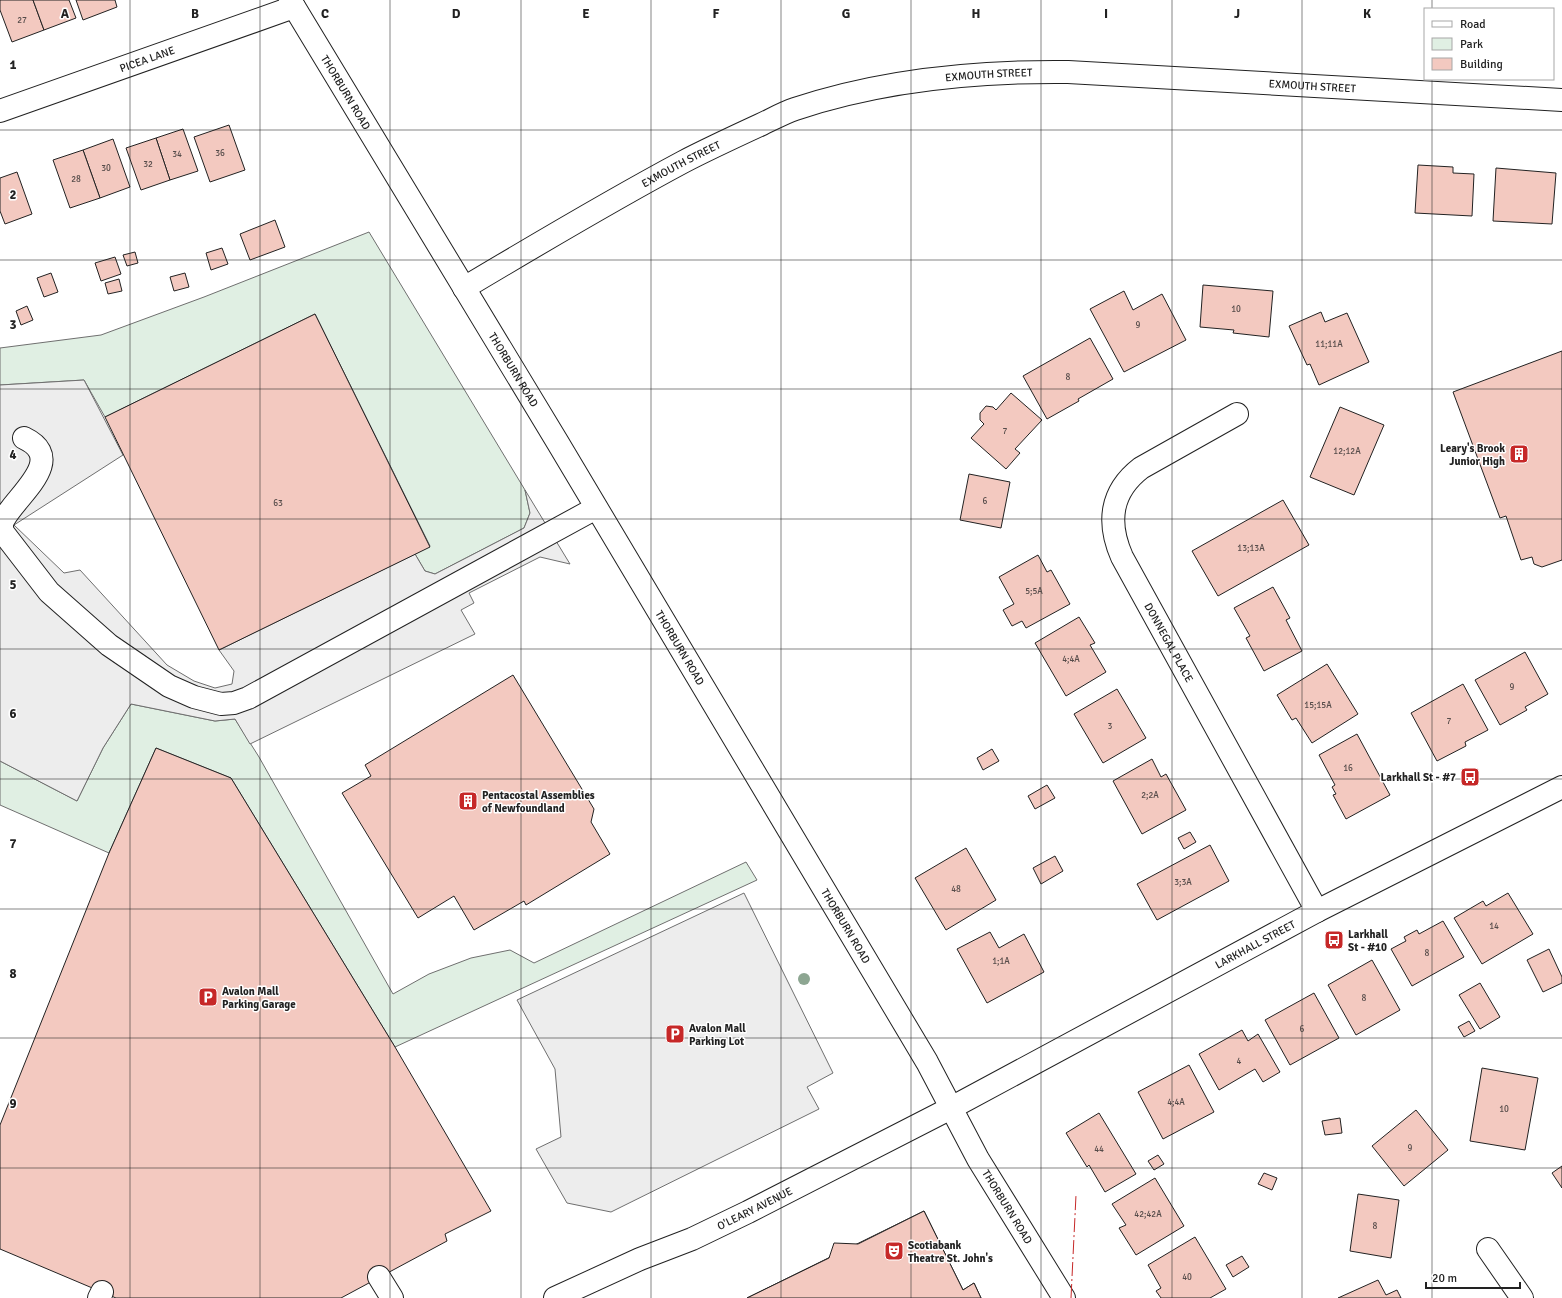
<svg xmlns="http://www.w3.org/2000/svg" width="1562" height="1298" font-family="Signika,sans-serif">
<rect width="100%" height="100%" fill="#fff"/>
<g fill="#e0efe3" stroke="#6f6f6f">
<path d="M369 232 525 490 530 513 524 528 435 574 425 571 415 554 430 546 315 314 105 417 84 380 0 385V348L101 335 204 297Z"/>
<path d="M131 704 215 721 235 719 259 757 393 994 429 974 471 958 510 950 534 963 746 862 757 880 395 1047 231 778 156 748 109 853 0 805V761L77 801 103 748Z"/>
</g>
<g fill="#ededed" stroke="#6f6f6f">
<path d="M84 380 123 455 14 525 64 573 80 570 167 665 194 681 215 688 232 684 234 671 219 650 415 554 425 571 435 574 524 528 530 513 525 490 570 564 540 557 469 593 474 603 461 610 475 634 250 744 235 719 215 721 131 704 103 748 77 801 0 761V385Z"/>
<path d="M744 893 833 1073 807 1087 819 1109 611 1212 567 1203 536 1149 561 1137 555 1069 517 1000Z"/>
</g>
<g fill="#f3c9c0" stroke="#222">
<path d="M0 0H33L44 30 12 42 0 10Z"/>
<path d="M33 0H69L76 18 44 30Z"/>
<path d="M76 0H115L117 7 83 20Z"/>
<path d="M229 125 245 170 210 182 194 137Z"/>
<path d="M183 129 198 171 170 180 156 138Z"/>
<path d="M156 138 170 180 141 190 126 148Z"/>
<path d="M113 139 130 187 100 198 83 150Z"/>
<path d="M83 150 100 198 70 208 53 160Z"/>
<path d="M1418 165 1453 167V173L1474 174 1472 216 1415 213Z"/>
<path d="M1496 168 1556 173 1552 224 1493 221Z"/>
<path d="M17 172 32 214 5 224 0 211V178Z"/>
<path d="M275 220 285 247 250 260 240 234Z"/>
<path d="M222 248 228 264 211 270 206 253Z"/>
<path d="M135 252 138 263 127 266 123 255Z"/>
<path d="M115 257 121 274 101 281 95 263Z"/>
<path d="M51 273 58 292 44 297 37 278Z"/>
<path d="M185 273 189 287 174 291 170 277Z"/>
<path d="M119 279 122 291 108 294 105 283Z"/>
<path d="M1203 285 1273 291 1269 337 1233 333 1234 330 1200 327Z"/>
<path d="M1124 291 1133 310 1162 294 1186 340 1124 372 1090 309Z"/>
<path d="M27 306 33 320 21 325 16 311Z"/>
<path d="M1321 312 1325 322 1347 313 1369 362 1319 385 1310 364 1307 365 1289 326Z"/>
<path d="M315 314 430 547 219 650 105 417Z"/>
<path d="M1090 338 1113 379 1078 399 1079 401 1047 419 1023 376Z"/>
<path d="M1562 351V560L1542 567 1534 564 1532 557 1521 560 1506 516 1500 518 1453 392Z"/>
<path d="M1011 393 1042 420 1015 449 1020 453 1006 469 971 438 984 424 980 420V413L986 406 993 407 996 410Z"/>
<path d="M1340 407 1384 425 1354 495 1310 477Z"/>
<path d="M969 474 1010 482 1001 528 960 520Z"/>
<path d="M1283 500 1309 545 1218 596 1192 551Z"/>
<path d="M1038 555 1047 572 1051 570 1070 604 1026 628 1022 621 1012 626 1003 610 1014 604 999 577Z"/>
<path d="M1273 587 1290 618 1286 620 1302 651 1264 671 1246 638 1250 636 1234 608Z"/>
<path d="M1079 617 1095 643 1090 645 1106 672 1066 696 1035 643Z"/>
<path d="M1525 652 1548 694 1525 707 1527 710 1500 725 1475 680Z"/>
<path d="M1327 664 1358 714 1312 743 1296 718 1292 720 1277 695Z"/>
<path d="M513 675 594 809 591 822 610 854 526 905 524 901 474 930 454 896 418 918 342 793 371 776 365 765Z"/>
<path d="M1463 684 1488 730 1465 742 1466 746 1437 761 1411 713Z"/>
<path d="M1117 689 1146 738 1103 763 1074 714Z"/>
<path d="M1357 734 1390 795 1346 819 1333 795 1336 794 1332 787 1335 785 1319 755Z"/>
<path d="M156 748 231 778 395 1047 491 1211 445 1234 447 1241 341 1298H116L0 1249V1125L109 853Z"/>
<path d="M992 749 999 761 983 770 977 758Z"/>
<path d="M1152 759 1161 777 1166 774 1186 810 1142 834 1113 781Z"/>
<path d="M1047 785 1055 798 1035 809 1028 796Z"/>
<path d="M1190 832 1196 842 1184 849 1178 838Z"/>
<path d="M1210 845 1229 881 1157 920 1137 884Z"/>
<path d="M966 848 996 900 946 930 915 878Z"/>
<path d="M1055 856 1063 871 1041 884 1033 868Z"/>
<path d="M1508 893 1533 934 1482 964 1454 918 1483 901 1486 906Z"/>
<path d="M1443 921 1464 957 1412 986 1391 949 1406 941 1404 937 1417 930 1419 934Z"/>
<path d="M990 932 999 948 1024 934 1044 972 987 1003 957 949Z"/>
<path d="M1549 949 1562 977V983L1543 992 1527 960Z"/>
<path d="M1372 960 1400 1010 1356 1035 1328 985Z"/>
<path d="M1480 983 1500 1017 1480 1029 1459 995Z"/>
<path d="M1314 993 1339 1038 1290 1065 1265 1020Z"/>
<path d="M1469 1021 1475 1031 1464 1037 1458 1027Z"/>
<path d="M1242 1030 1248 1041 1258 1034 1280 1072 1263 1082 1255 1069 1219 1090 1199 1054Z"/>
<path d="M1189 1065 1214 1112 1163 1139 1138 1092Z"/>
<path d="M1482 1068 1538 1078 1525 1150 1470 1141Z"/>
<path d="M1416 1110 1448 1150 1404 1186 1372 1146Z"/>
<path d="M1099 1113 1136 1174 1105 1192 1089 1165 1087 1167 1066 1133Z"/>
<path d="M1340 1118 1342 1133 1325 1135 1322 1121Z"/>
<path d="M1158 1155 1164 1164 1154 1170 1148 1161Z"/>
<path d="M1562 1166V1188L1552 1173Z"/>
<path d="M1264 1173 1277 1178 1272 1190 1258 1184Z"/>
<path d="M1155 1178 1184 1226 1136 1255 1119 1228 1126 1225 1112 1204Z"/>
<path d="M1358 1194 1399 1200 1391 1258 1350 1251Z"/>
<path d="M924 1211 963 1290 974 1283 981 1298H747Z"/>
<path d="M924 1211 963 1290 974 1283 981 1298H747L829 1258 834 1243 858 1244Z"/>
<path d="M1195 1237 1226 1289 1210 1298H1161L1156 1291 1161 1288 1148 1265Z"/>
<path d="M1242 1256 1249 1267 1233 1277 1226 1265Z"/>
<path d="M1378 1280 1386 1295 1397 1290 1401 1298H1338Z"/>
</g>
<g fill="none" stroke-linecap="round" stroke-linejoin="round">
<defs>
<g id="minor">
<path id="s1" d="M0 111 294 7"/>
<path id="s2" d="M464 288C536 245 608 202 683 162 708 149 734 137 760 125 771 120 783 113 795 109 882 80 976 71 1068 72L1562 100"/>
<path id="s3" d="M1237 414 1141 468C1110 492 1107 523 1122 557L1317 911"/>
<path d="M24 438C68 459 17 495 4 519 2 522 2 527 2 531L49 592 109 645 169 686 194 697 221 704 234 703 248 698 596 508"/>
<path d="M1488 1249 1522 1298"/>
<path d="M379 1277 392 1298"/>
<path d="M99 1298 102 1292"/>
<path id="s4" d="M555 1298 640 1259 692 1239 748 1212 951 1108 1317 911 1562 787"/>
</g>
<g id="major">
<path id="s5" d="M290 0 558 443 927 1062 978 1159 1064 1298"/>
</g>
</defs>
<use href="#minor" stroke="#222" stroke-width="24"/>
<use href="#major" stroke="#222" stroke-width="24"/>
<use href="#minor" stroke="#fff" stroke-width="22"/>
<use href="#major" stroke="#fff" stroke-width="22"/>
<path stroke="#c62828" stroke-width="1" stroke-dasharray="14 3 2 3" stroke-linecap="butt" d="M1071 1298 1076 1195"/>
</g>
<circle fill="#8da692" cx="804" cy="979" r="6"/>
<path fill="none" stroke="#222" stroke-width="1" stroke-opacity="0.55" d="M130 0V1298M260 0V1298M390 0V1298M521 0V1298M651 0V1298M781 0V1298M911 0V1298M1041 0V1298M1172 0V1298M1302 0V1298M1432 0V9M1432 79V1298M0 130H1562M0 260H1562M0 389H1562M0 519H1562M0 649H1562M0 779H1562M0 909H1562M0 1038H1562M0 1168H1562"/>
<defs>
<symbol id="building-square" viewBox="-11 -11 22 22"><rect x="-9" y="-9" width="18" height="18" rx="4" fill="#c62828" stroke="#fff"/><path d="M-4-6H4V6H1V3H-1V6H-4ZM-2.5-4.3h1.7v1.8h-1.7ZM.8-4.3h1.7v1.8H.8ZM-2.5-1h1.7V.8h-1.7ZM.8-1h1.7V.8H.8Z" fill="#fff"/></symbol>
<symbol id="bus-square" viewBox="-11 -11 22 22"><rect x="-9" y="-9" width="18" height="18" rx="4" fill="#c62828" stroke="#fff"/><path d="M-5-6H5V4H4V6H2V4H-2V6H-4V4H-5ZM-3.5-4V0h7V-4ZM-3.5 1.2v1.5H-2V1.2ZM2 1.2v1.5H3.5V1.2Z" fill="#fff"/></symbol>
<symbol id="parking-square" viewBox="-11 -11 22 22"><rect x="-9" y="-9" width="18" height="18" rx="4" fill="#c62828" stroke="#fff"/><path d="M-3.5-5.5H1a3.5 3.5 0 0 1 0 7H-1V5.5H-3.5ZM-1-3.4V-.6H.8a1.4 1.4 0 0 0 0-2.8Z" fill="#fff"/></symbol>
<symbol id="theatre-square" viewBox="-11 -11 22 22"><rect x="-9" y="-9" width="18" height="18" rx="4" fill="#c62828" stroke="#fff"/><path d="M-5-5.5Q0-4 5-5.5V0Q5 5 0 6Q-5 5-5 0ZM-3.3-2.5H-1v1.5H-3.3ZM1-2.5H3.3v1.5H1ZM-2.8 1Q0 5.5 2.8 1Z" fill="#fff"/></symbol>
</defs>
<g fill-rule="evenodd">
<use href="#building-square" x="1508" y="443" width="22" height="22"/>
<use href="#bus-square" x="1459" y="766" width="22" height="22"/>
<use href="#building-square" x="457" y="790" width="22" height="22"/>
<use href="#bus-square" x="1323" y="929" width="22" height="22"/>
<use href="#parking-square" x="197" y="986" width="22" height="22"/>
<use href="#parking-square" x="664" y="1023" width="22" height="22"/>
<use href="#theatre-square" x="883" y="1240" width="22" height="22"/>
</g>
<g text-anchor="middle" stroke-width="3" stroke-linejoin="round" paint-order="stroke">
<g font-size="9" fill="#564c4a">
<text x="22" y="23">27</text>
<text x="220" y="156">36</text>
<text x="177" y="157">34</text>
<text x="148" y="167">32</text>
<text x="106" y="171">30</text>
<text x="76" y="182">28</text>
<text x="1236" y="312">10</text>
<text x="1138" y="328">9</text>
<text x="1329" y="347">11;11A</text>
<text x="1068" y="380">8</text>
<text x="1005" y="434">7</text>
<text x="1347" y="454">12;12A</text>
<text x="985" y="504">6</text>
<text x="278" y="506">63</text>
<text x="1251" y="551">13;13A</text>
<text x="1034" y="594">5;5A</text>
<text x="1071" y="662">4;4A</text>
<text x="1512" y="690">9</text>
<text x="1318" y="708">15;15A</text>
<text x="1449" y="724">7</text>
<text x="1110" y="729">3</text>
<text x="1348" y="771">16</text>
<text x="1150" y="798">2;2A</text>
<text x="1183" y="885">3;3A</text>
<text x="956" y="892">48</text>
<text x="1494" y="929">14</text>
<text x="1427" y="956">8</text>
<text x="1001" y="964">1;1A</text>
<text x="1364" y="1001">8</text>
<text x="1302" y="1032">6</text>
<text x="1239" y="1064">4</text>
<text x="1176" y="1105">4;4A</text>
<text x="1504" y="1112">10</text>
<text x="1410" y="1151">9</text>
<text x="1099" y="1152">44</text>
<text x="1148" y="1217">42;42A</text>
<text x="1375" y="1229">8</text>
<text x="1187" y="1280">40</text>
</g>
<g font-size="11" fill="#222" stroke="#fff">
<text dy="4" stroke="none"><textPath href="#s1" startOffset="156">PICEA LANE</textPath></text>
<text dy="4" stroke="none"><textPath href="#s2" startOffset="574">EXMOUTH STREET</textPath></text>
<text dy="4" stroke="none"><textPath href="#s2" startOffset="898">EXMOUTH STREET</textPath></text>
<text dy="4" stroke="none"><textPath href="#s5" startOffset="108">THORBURN ROAD</textPath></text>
<text dy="4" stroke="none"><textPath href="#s2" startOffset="250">EXMOUTH STREET</textPath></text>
<text dy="4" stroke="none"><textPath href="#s5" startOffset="432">THORBURN ROAD</textPath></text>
<text dy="4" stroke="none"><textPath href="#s3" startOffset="307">DONNEGAL PLACE</textPath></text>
<text dy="4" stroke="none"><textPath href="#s5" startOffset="756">THORBURN ROAD</textPath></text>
<text dy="4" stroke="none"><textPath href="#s5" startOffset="1080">THORBURN ROAD</textPath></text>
<text dy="4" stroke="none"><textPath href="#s4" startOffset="785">LARKHALL STREET</textPath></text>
<text dy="4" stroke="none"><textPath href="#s5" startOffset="1404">THORBURN ROAD</textPath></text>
<text dy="4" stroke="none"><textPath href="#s4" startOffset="219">O'LEARY AVENUE</textPath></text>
</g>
<g font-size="11" font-weight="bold" fill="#222" stroke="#fff" text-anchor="start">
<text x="1505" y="452" text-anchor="end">Leary's Brook<tspan x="1505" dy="13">Junior High</tspan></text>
<text x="1456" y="781" text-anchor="end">Larkhall St - #7</text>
<text x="482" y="799">Pentacostal Assemblies<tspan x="482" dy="13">of Newfoundland</tspan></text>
<text x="1348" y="938">Larkhall<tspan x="1348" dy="13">St - #10</tspan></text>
<text x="222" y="995">Avalon Mall<tspan x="222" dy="13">Parking Garage</tspan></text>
<text x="689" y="1032">Avalon Mall<tspan x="689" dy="13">Parking Lot</tspan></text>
<text x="908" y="1249">Scotiabank<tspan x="908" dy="13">Theatre St. John's</tspan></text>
</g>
</g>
<g font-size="13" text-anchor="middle" font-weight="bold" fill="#222" stroke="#fff" stroke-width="3" stroke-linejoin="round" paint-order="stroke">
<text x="65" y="18">A</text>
<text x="195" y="18">B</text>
<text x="325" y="18">C</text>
<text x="456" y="18">D</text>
<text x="586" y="18">E</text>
<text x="716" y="18">F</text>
<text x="846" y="18">G</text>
<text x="976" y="18">H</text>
<text x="1106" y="18">I</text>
<text x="1237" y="18">J</text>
<text x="1367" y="18">K</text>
<text x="13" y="69">1</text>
<text x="13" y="199">2</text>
<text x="13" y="329">3</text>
<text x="13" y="459">4</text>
<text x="13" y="589">5</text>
<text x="13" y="718">6</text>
<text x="13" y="848">7</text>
<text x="13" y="978">8</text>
<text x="13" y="1108">9</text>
</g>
<rect x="1424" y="8" width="130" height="72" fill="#ffffff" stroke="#a7a7a7"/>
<rect x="1432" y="21" width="20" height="6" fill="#ffffff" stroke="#a7a7a7"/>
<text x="1460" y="28" font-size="12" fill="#222222">Road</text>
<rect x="1432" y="38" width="20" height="12" fill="#e0efe3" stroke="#a7a7a7"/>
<text x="1460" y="48" font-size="12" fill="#222222">Park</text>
<rect x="1432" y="58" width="20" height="12" fill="#f3c9c0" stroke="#a7a7a7"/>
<text x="1460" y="68" font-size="12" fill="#222222">Building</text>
<path d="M1426 1282v6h94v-6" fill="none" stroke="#222222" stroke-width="2"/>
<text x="1432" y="1282" font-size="12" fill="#222222" stroke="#ffffff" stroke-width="3" paint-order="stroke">20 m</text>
</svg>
